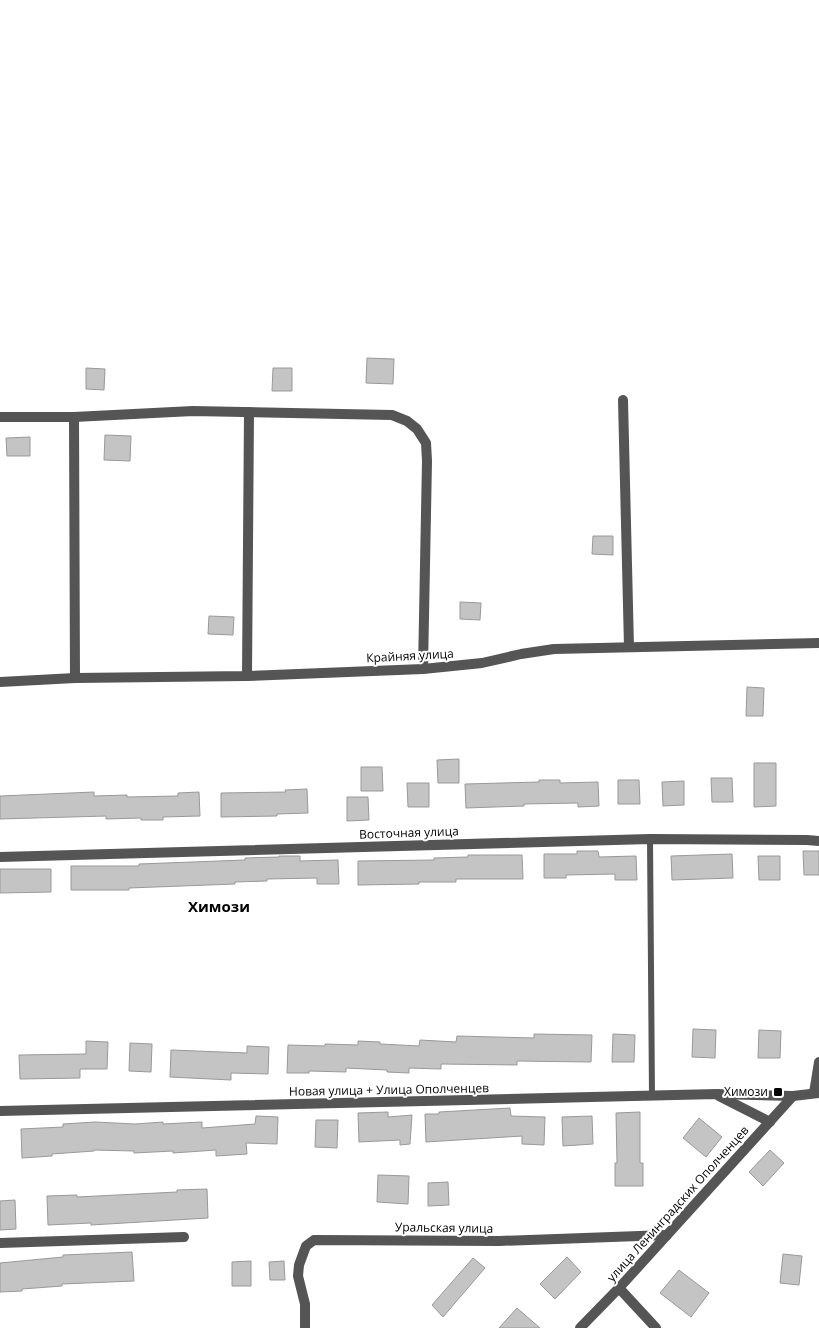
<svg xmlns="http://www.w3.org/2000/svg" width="819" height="1328" font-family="'Open Sans',sans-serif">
<rect width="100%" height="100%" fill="#fff"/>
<g fill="#c4c4c4" stroke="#999">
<path d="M367 358 394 359 393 384 366 383Z"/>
<path d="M86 368 105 369 104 390 86 389Z"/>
<path d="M273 368H292V391H272Z"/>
<path d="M105 435 131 436 130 461 104 460Z"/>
<path d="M30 437V456H7L6 438Z"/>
<path d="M593 536H613V555L592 554Z"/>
<path d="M460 602 481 603 480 620 460 619Z"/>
<path d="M209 616 234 617 233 635 208 634Z"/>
<path d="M747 687 764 688 763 716H746Z"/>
<path d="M459 759V783H438L437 760Z"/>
<path d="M754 763H776V806L754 807Z"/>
<path d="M361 767H382L383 791H361Z"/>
<path d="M711 778H732L733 802H712Z"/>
<path d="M539 780H560V783L598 782 599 806 578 807V803L524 804V806L466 808 465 784 539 782Z"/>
<path d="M618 780H639L640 804H618Z"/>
<path d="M684 781V805L663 806 662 782Z"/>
<path d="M407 783H429V807H408Z"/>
<path d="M307 789 308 813 277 814V816L221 817V793L286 792 285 790Z"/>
<path d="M94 792V796L127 795V797L178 796V793L199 792 200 816 163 817V820H141V818L106 819V816L0 819V796Z"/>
<path d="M347 797H368L369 820 347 821Z"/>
<path d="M577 851H598L599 857 636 856 637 880H615V874L566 875V878H544V854H577Z"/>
<path d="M803 851H819V875H804Z"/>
<path d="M732 854 733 878 672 880 671 856Z"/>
<path d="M468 855H522L523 879H456V882H419V884L358 885V861L434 860V858L468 857Z"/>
<path d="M279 856H300V861L338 860 339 884H317V878L267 879V881L235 882V884L129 888V890H71V866H139V864L245 860V858L279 857Z"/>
<path d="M758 856H780V880H759Z"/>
<path d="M0 869H51V892L0 893Z"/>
<path d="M693 1029 716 1030 715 1058 692 1057Z"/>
<path d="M759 1030 781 1031 780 1058H758Z"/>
<path d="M534 1034 592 1035 591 1062 517 1061V1065L441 1064V1069L409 1068V1073L387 1072V1070L346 1068V1072L309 1071V1073H287L288 1045 325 1046V1044L358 1045V1041L380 1042V1044L419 1046 420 1040 456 1042 457 1036 534 1038Z"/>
<path d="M613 1034 635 1035 634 1062H612Z"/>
<path d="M86 1041 108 1042 107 1069H80V1078L20 1079 19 1055 86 1054Z"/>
<path d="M130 1043 152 1044 151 1072 129 1071Z"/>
<path d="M247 1046 269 1047 268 1074 231 1073V1080L170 1077 171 1050 247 1053Z"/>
<path d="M510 1108 511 1116 545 1117 544 1145 522 1144V1136L426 1142 425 1114H439V1112Z"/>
<path d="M388 1112V1117L412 1115 410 1144 400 1145V1140L359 1142 358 1113Z"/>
<path d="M640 1112V1163H643V1186H615V1163H617L616 1113Z"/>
<path d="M256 1116 278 1117 277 1144 246 1143 247 1154 216 1156V1150L173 1153V1151L134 1153V1151L94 1150V1151L52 1154V1156L22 1158 21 1129 63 1127V1124L95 1122 135 1124 163 1122V1124L202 1122V1128L255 1124Z"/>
<path d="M592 1116 593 1144 563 1146 562 1117Z"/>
<path d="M699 1118 722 1137 706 1157 683 1138Z"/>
<path d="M316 1120H338L337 1148 315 1147Z"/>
<path d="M770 1150 784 1163 763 1186 749 1172Z"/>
<path d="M378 1175 409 1176 408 1204 377 1202Z"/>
<path d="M448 1182 449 1205 428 1206V1183Z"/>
<path d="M207 1189 208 1218 91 1225V1223L48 1225 47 1196 77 1195V1197L177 1192V1190Z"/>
<path d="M15 1200 16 1229 0 1230V1201Z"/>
<path d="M132 1252 134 1281 62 1284V1286L22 1289V1291L0 1292V1263L63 1257V1255Z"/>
<path d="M783 1254 802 1256 799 1285 780 1283Z"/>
<path d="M567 1257 581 1272 555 1299 540 1284Z"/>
<path d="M473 1258 485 1268 443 1317 432 1305Z"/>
<path d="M251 1261V1286H232V1262Z"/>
<path d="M284 1261 285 1280H270L269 1262Z"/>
<path d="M679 1270 709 1293 691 1317 660 1293Z"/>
<path d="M517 1308 540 1328H499Z"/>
</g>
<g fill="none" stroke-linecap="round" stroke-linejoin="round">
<path stroke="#555" stroke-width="6" d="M650 839 652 1097"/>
<g stroke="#555" stroke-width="10">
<path d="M623 400 629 647"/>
<path d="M0 417H74L193 411 392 415 407 421 417 429 426 443 427 461 423 669"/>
<path d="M74 417 75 678"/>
<path d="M247 676 249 412"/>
<path d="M0 682 75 678 247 676 423 669 482 663 521 654 554 649 819 643"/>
<path d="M0 857 650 839 807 840 819 841"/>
<path d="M814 1093 819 1062"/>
<path d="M719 1096 770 1122"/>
<path d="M0 1111 717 1094 793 1096 819 1093"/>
<path d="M0 1243 184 1237"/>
<path d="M619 1288 656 1328"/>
<path d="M305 1328V1304L298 1276 299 1265 306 1246 314 1240 499 1241 667 1235"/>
<path d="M580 1328 619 1288 793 1096"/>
</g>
</g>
<rect fill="#000" stroke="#fff" stroke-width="2" x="773" y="1087" width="10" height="10" rx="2.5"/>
<g text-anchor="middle" stroke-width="4" stroke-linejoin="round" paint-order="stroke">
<g font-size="12" fill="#000" stroke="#fff">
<text transform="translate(410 656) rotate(-3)" y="4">Крайняя улица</text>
<text transform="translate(409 833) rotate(-2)" y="4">Восточная улица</text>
<text transform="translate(389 1090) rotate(-1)" y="4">Новая улица + Улица Ополченцев</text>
<text transform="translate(678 1204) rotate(-48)" y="4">улица Ленинградских Ополченцев</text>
<text transform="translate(444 1228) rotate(1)" y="4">Уральская улица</text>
</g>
<g font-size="12" fill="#000" stroke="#fff" text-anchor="end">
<text x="768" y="1096">Химози</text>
</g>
<g font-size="15" font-weight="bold" fill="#000" stroke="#fff">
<text x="219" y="912">Химози</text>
</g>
</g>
</svg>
